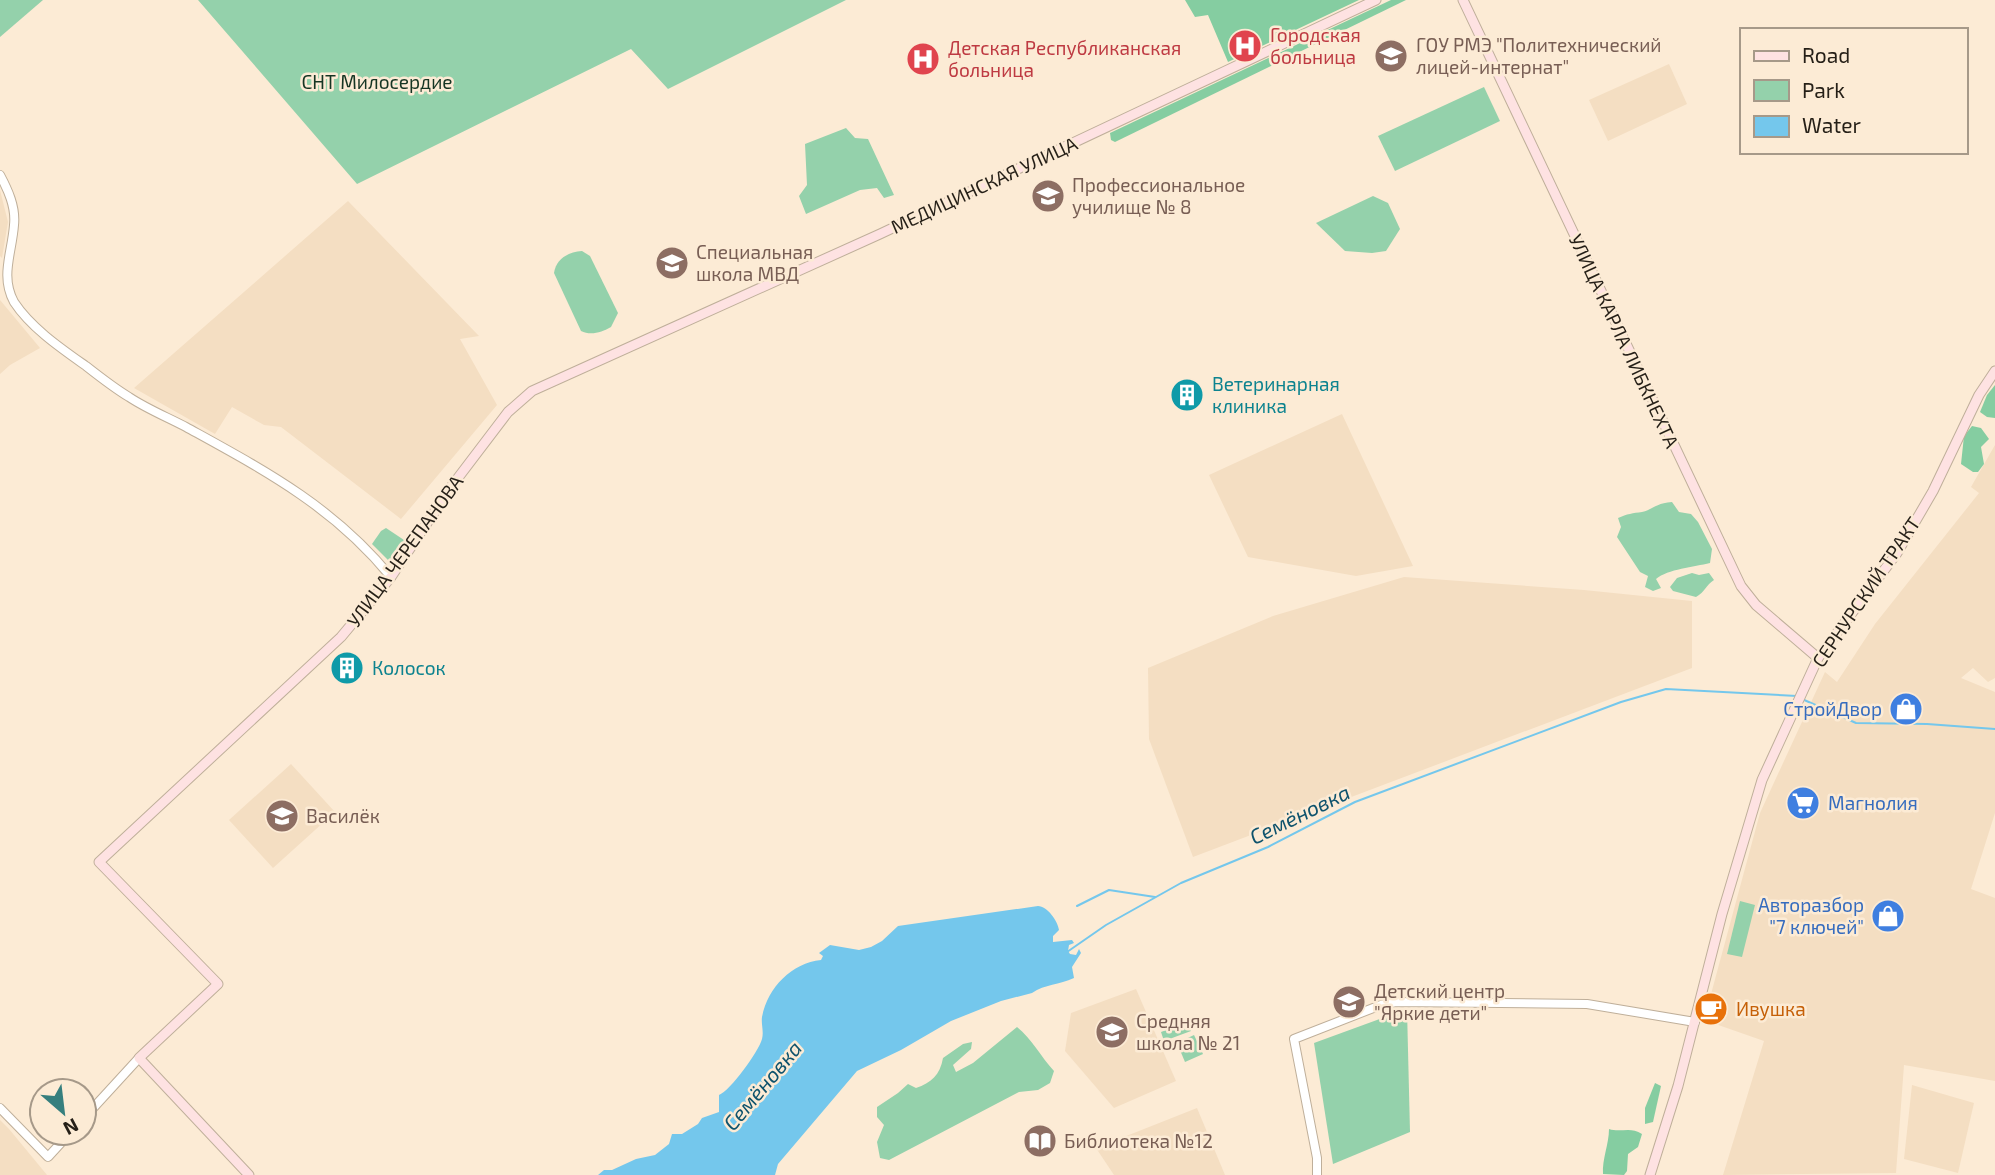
<svg xmlns="http://www.w3.org/2000/svg" width="1995" height="1175" font-family="'Exo 2',sans-serif">
<rect width="100%" height="100%" fill="#fcebd5"/>
<g fill="#f4dec2">
<path d="M1669 64 1687 104 1608 141 1589 100Z"/>
<path d="M0 190 8 222 2 258 0 256Z"/>
<path d="M348 201 479 336 460 339 497 405 401 519 281 427 264 425 232 407 215 434 134 388Z"/>
<path d="M0 300 40 348 10 365 0 374Z"/>
<path d="M1342 414 1413 566 1356 576 1248 557 1209 475Z"/>
<path d="M1995 445V678L1988 682 1973 668 1961 678 1995 692V813L1971 889 1995 898V1081L1904 1065 1896 1173 1723 1175 1764 1041 1704 1020 1760 813 1825 672 1837 682 1875 624 1979 493 1971 487Z"/>
<path d="M1404 577 1584 590 1692 601V668L1193 857 1149 739 1148 668 1273 616Z"/>
<path d="M291 764 335 812 273 868 229 820Z"/>
<path d="M1136 989 1176 1081 1114 1108 1065 1051 1071 1013Z"/>
<path d="M1912 1085 1974 1103 1958 1173 1904 1159Z"/>
<path d="M1197 1108 1225 1175H1114L1096 1148Z"/>
<path d="M0 1120 9 1129 47 1175H0Z"/>
</g>
<g fill="#94d1ab">
<path d="M0 0H43L0 37Z"/>
<path d="M198 0H846L668 89 631 49 357 184Z"/>
<path d="M1484 87 1500 121 1395 171 1378 136Z"/>
<path d="M846 128 855 138 868 139 894 195 884 198 877 188 860 190 806 214 799 196 807 185 805 144Z"/>
<path d="M1373 196 1388 203 1400 229 1386 251 1372 253 1345 251 1316 223Z"/>
<path d="M582 251 590 256 618 313 611 327C602 332 591 336 581 331L554 273C556 259 568 252 582 251Z"/>
<path d="M1672 502 1679 512 1691 514 1698 522 1712 549 1710 563C1694 567 1668 569 1656 579L1661 588 1653 591 1645 587 1648 576 1640 572 1617 537 1621 527 1618 518C1627 514 1633 513 1642 512 1654 509 1656 503 1672 502Z"/>
<path d="M386 528 407 542 409 546 393 565 372 544 381 531Z"/>
<path d="M1692 573 1699 575 1709 573 1714 580C1706 585 1705 592 1696 597L1673 591 1670 587 1677 578Z"/>
<path d="M1740 901 1755 905 1742 957 1727 954Z"/>
<path d="M1407 1009 1410 1132 1333 1164 1314 1043Z"/>
<path d="M1188 1022 1191 1031 1164 1041 1161 1032Z"/>
<path d="M1017 1027C1032 1039 1041 1057 1054 1071L1050 1083 1038 1090 1019 1092 889 1160 880 1158 877 1142 884 1125 877 1117V1107L898 1093 908 1084 916 1088C931 1083 940 1075 943 1058L963 1044 972 1042 971 1049 953 1065 956 1072 973 1063Z"/>
<path d="M1194 1035 1203 1054 1185 1062 1177 1043Z"/>
</g>
<g fill="#85cda1">
<path d="M1185 0H1359L1228 62 1208 15 1195 17Z"/>
<path d="M1391 0H1406L1115 142 1111 140 1110 133Z"/>
<path d="M1995 385V418L1987 417 1980 412 1987 395Z"/>
<path d="M1972 426 1981 428 1989 439 1981 447 1984 464 1978 472H1973L1961 464 1964 436Z"/>
<path d="M1655 1083 1661 1086 1653 1122 1645 1124V1108Z"/>
<path d="M1609 1129C1621 1133 1630 1126 1642 1134L1638 1147 1628 1154 1627 1171 1624 1175 1603 1174C1602 1159 1609 1144 1609 1129Z"/>
</g>
<path fill="#74c7ec" d="M1038 906C1047 906 1058 921 1059 930L1053 936V942L1072 940 1074 943 1069 945 1068 951 1070 954 1076 955 1079 949 1081 953 1072 967 1074 978C1059 985 1045 984 1032 993L1001 1001 951 1021 901 1050 857 1071 778 1164 775 1175H598L604 1170H612L636 1159 655 1155 669 1144 672 1134H682L698 1124 702 1118 719 1112V1095C730 1091 759 1051 762 1039 764 1032 761 1024 762 1017 768 987 792 963 821 960L823 956 819 953 830 945 859 950 871 947 882 941 898 926Z"/>
<g fill="none" stroke-linecap="round" stroke-linejoin="round">
<g stroke="#74c7ec" stroke-width="2">
<path d="M1802 699 1856 723 1927 724 1995 729"/>
<path d="M1077 906 1109 890 1155 897"/>
<path d="M1067 952 1106 925 1181 883 1268 847 1355 802 1621 702 1666 689 1797 696"/>
</g>
<defs>
<g id="tertiary">
<path d="M0 175C8 190 16 207 14 225 12 253 0 276 14 302 31 328 62 349 86 366 100 377 114 388 129 397 147 409 167 417 186 427 264 470 333 506 391 577"/>
<path d="M0 1108 48 1157 70 1133"/>
<path d="M84 1118 139 1058"/>
<path d="M1317 1175V1158L1294 1039 1381 1005 1396 1002 1587 1004 1695 1022"/>
</g>
<g id="secondary">
<path d="M1463 0 1741 586 1756 605 1818 658"/>
<path d="M249 1175 139 1058 218 984 99 862 341 637 391 577 451 487 508 412 532 391 880 234 1376 0"/>
<path d="M1650 1175 1678 1086 1722 914 1762 780 1818 658 1897 553 1933 491 1979 395 1995 371"/>
</g>
</defs>
<use href="#tertiary" stroke="#bfaf9a" stroke-width="10"/>
<use href="#secondary" stroke="#bfaf9a" stroke-width="11"/>
<use href="#tertiary" stroke="#fff" stroke-width="8"/>
<use href="#secondary" stroke="#fee2e2" stroke-width="9"/>
</g>
<defs>
<symbol id="hospital-disc" viewBox="-11 -11 22 22"><circle r="9.5" fill="#e0444e" stroke="#fcebd5"/><path d="M-5-5h3v3.5h4V-5h3V5h-3V1.5h-4V5h-3Z" fill="#fff"/></symbol>
<symbol id="school-disc" viewBox="-11 -11 22 22"><circle r="9.5" fill="#8d6e63" stroke="#fcebd5"/><path d="M0-5L7-2L0 1L-7-2ZM-4 1L0 2.5L4 1V4Q0 6-4 4Z" fill="#fff"/></symbol>
<symbol id="university-disc" viewBox="-11 -11 22 22"><circle r="9.5" fill="#8d6e63" stroke="#fcebd5"/><path d="M0-5L7-2L0 1L-7-2ZM-4 1L0 2.5L4 1V4Q0 6-4 4Z" fill="#fff"/></symbol>
<symbol id="building-disc" viewBox="-11 -11 22 22"><circle r="9.5" fill="#0f9aa8" stroke="#fcebd5"/><path d="M-4-6H4V6H1V3H-1V6H-4ZM-2.5-4.3h1.7v1.8h-1.7ZM.8-4.3h1.7v1.8H.8ZM-2.5-1h1.7V.8h-1.7ZM.8-1h1.7V.8H.8Z" fill="#fff"/></symbol>
<symbol id="shop-disc" viewBox="-11 -11 22 22"><circle r="9.5" fill="#3f7fe0" stroke="#fcebd5"/><path d="M-5-2.5h2.3a2.7 3.5 0 0 1 5.4 0H5L5.5 6h-11ZM-1.5-2.5h3a1.5 2.3 0 0 0-3 0Z" fill="#fff"/></symbol>
<symbol id="supermarket-disc" viewBox="-11 -11 22 22"><circle r="9.5" fill="#3f7fe0" stroke="#fcebd5"/><path d="M-6-5.5h2.5l.6 2H6L4.5 2H-2.5L-4.4-4H-6ZM-1.5 3.2a1.3 1.3 0 1 0 .1 0ZM3 3.2a1.3 1.3 0 1 0 .1 0Z" fill="#fff"/></symbol>
<symbol id="cafe-disc" viewBox="-11 -11 22 22"><circle r="9.5" fill="#e8710a" stroke="#fcebd5"/><path d="M-5.5-4.5H6V0H3Q3 3.5 0 3.5H-2.5Q-5.5 3.5-5.5 0ZM3-3.2v2h1.7v-2ZM-6 4.5H4V6H-6Z" fill="#fff"/></symbol>
<symbol id="library-disc" viewBox="-11 -11 22 22"><circle r="9.5" fill="#8d6e63" stroke="#fcebd5"/><path d="M-6-4Q-3-5.5-.7-3.5V5Q-3 3-6 4ZM6-4Q3-5.5 .7-3.5V5Q3 3 6 4Z" fill="#fff"/></symbol>
</defs>
<g fill-rule="evenodd">
<use href="#hospital-disc" x="1226" y="27" width="38" height="38"/>
<use href="#school-disc" x="1372" y="37" width="38" height="38"/>
<use href="#hospital-disc" x="904" y="40" width="38" height="38"/>
<use href="#university-disc" x="1029" y="177" width="38" height="38"/>
<use href="#university-disc" x="653" y="244" width="38" height="38"/>
<use href="#building-disc" x="1168" y="376" width="38" height="38"/>
<use href="#building-disc" x="328" y="649" width="38" height="38"/>
<use href="#shop-disc" x="1887" y="690" width="38" height="38"/>
<use href="#supermarket-disc" x="1784" y="784" width="38" height="38"/>
<use href="#school-disc" x="263" y="797" width="38" height="38"/>
<use href="#shop-disc" x="1869" y="897" width="38" height="38"/>
<use href="#school-disc" x="1330" y="983" width="38" height="38"/>
<use href="#cafe-disc" x="1692" y="990" width="38" height="38"/>
<use href="#school-disc" x="1093" y="1013" width="38" height="38"/>
<use href="#library-disc" x="1021" y="1122" width="38" height="38"/>
</g>
<g text-anchor="middle" stroke-width="5" stroke-linejoin="round" paint-order="stroke">
<g font-size="19" fill="#be3a42" stroke="#fcebd5" text-anchor="start">
<text x="1270" y="42">Городская<tspan x="1270" dy="22">больница</tspan></text>
<text x="948" y="55">Детская Республиканская<tspan x="948" dy="22">больница</tspan></text>
</g>
<g font-size="19" fill="#785e54" stroke="#fcebd5" text-anchor="start">
<text x="1416" y="52">ГОУ РМЭ "Политехнический<tspan x="1416" dy="22">лицей-интернат"</tspan></text>
<text x="1072" y="192">Профессиональное<tspan x="1072" dy="22">училище № 8</tspan></text>
<text x="696" y="259">Специальная<tspan x="696" dy="22">школа МВД</tspan></text>
<text x="306" y="823">Василёк</text>
<text x="1374" y="998">Детский центр<tspan x="1374" dy="22">"Яркие дети"</tspan></text>
<text x="1136" y="1028">Средняя<tspan x="1136" dy="22">школа № 21</tspan></text>
<text x="1064" y="1148">Библиотека №12</text>
</g>
<g font-size="19" fill="#153523" stroke="#fcebd5">
<text x="377" y="89">СНТ Милосердие</text>
</g>
<g font-size="19" fill="#251f17" stroke="#fcebd5">
<text transform="translate(984 185) rotate(-25)" y="7">МЕДИЦИНСКАЯ УЛИЦА</text>
<text transform="translate(1624 341) rotate(65)" y="7">УЛИЦА КАРЛА ЛИБКНЕХТА</text>
<text transform="translate(405 551) rotate(-54)" y="7">УЛИЦА ЧЕРЕПАНОВА</text>
<text transform="translate(1866 592) rotate(-56)" y="7">СЕРНУРСКИЙ ТРАКТ</text>
</g>
<g font-size="19" fill="#0d838f" stroke="#fcebd5" text-anchor="start">
<text x="1212" y="391">Ветеринарная<tspan x="1212" dy="22">клиника</tspan></text>
<text x="372" y="675">Колосок</text>
</g>
<g font-size="19" fill="#366cbe" stroke="#fcebd5" text-anchor="end">
<text x="1882" y="716">СтройДвор</text>
<text x="1828" y="810" text-anchor="start">Магнолия</text>
<text x="1864" y="912">Авторазбор<tspan x="1864" dy="22">"7 ключей"</tspan></text>
</g>
<g font-size="19" fill="#c56008" stroke="#fcebd5" text-anchor="start">
<text x="1736" y="1016">Ивушка</text>
</g>
<g font-size="21" font-style="italic" fill="#0f536d" stroke="#fcebd5">
<text transform="translate(1300 815) rotate(-26)" y="7">Семёновка</text>
<text transform="translate(763 1086) rotate(-50)" y="7">Семёновка</text>
</g>
</g>
<rect x="1740" y="28" width="228" height="126" fill="#fcebd5" stroke="#a69989" stroke-width="2"/>
<rect x="1754" y="51" width="35" height="10" fill="#fee2e2" stroke="#a69989" stroke-width="2"/>
<text x="1802" y="63" font-size="21" fill="#251f17">Road</text>
<rect x="1754" y="80" width="35" height="21" fill="#94d1ab" stroke="#a69989" stroke-width="2"/>
<text x="1802" y="98" font-size="21" fill="#251f17">Park</text>
<rect x="1754" y="116" width="35" height="21" fill="#74c7ec" stroke="#a69989" stroke-width="2"/>
<text x="1802" y="133" font-size="21" fill="#251f17">Water</text>
<g transform="translate(63 1112) rotate(152)"><circle r="33" fill="#fcebd5" stroke="#a69989" stroke-width="2"/>
<path d="M0-5L12 26L0 18L-12 26Z" fill="#367f7e"/>
<text y="-10" font-size="19" font-weight="bold" text-anchor="middle" fill="#251f17">N</text>
</g>
</svg>
